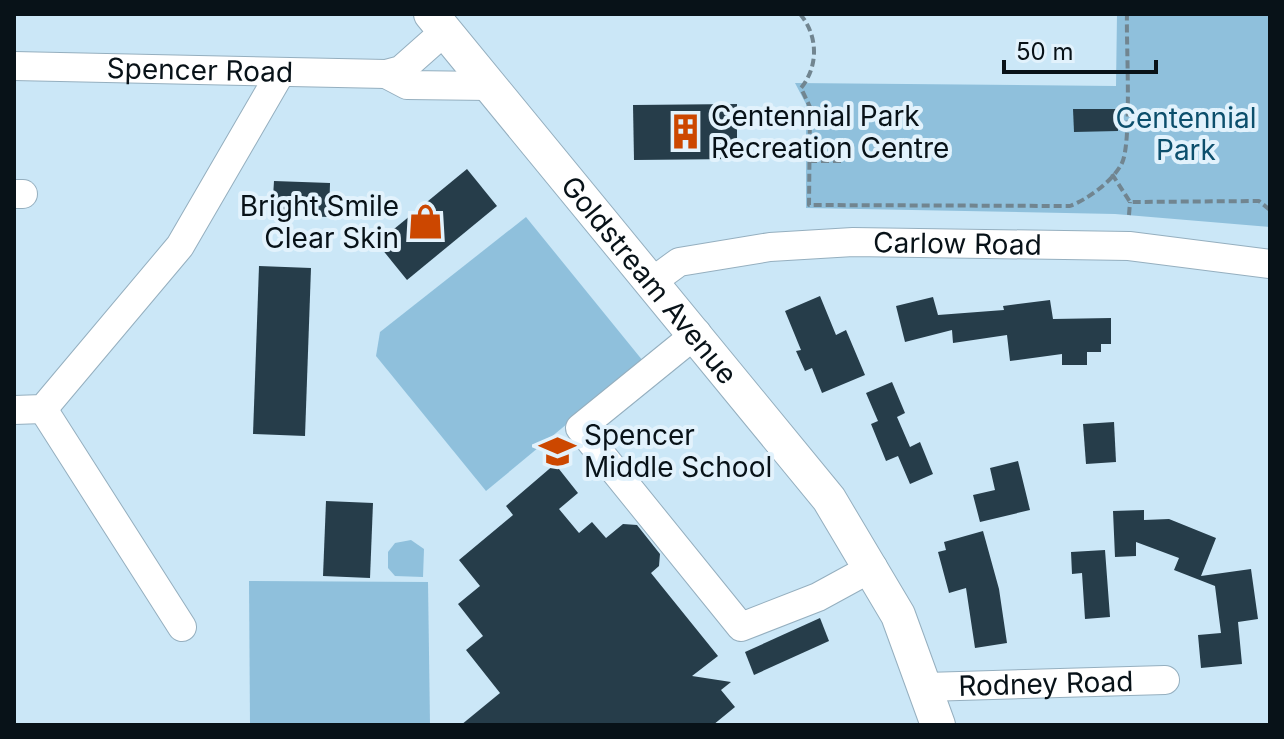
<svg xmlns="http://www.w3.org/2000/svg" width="1284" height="739" font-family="Inter,sans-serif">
<rect width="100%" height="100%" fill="#cbe7f7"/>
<g fill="#8fc0dc">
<path d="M1117 14H1270V227L1115 214 806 208V104L795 83 1116 86Z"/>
<path d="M526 217 643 361 486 491 376 356 380 332Z"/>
<path d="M411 540 424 549 423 577 395 576 388 568V552L395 543Z"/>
<path d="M249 581 428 582 430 725H250Z"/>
</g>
<g fill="#263d4a">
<path d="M737 104V159L634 160 633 105Z"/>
<path d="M1073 109H1117L1118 131 1074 132Z"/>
<path d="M467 169 497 206 407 280 377 243Z"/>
<path d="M274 181 330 183 329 217 272 215Z"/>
<path d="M259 266 311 268 305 436 253 434Z"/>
<path d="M820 296 836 335 846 330 865 375 822 393 812 368 805 371 796 351 801 350 785 311Z"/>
<path d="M933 297 938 315 1004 310 1003 306 1050 300 1053 319 1111 318V344H1101V352H1087V365H1062V354L1010 361 1007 335 953 343 952 330 905 342 896 306Z"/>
<path d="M892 382 905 413 897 417 910 447 920 442 933 474 910 484 898 456 886 461 871 424 878 421 866 393Z"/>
<path d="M1114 422 1116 462 1086 464 1083 424Z"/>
<path d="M1018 461 1030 510 980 522 973 495 995 490 990 468Z"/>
<path d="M555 464 578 493 559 509 579 533 592 522 606 538 623 524 637 525 660 554 659 566 651 573 718 656 692 676 731 682 721 690 735 707 713 725H461L500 693 466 650 483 636 458 604 480 586 459 560 513 515 506 506Z"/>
<path d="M326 501 373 503 370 578 323 576Z"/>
<path d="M1144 510V520L1169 519 1216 538 1201 576 1251 569 1258 619 1238 622 1242 664 1201 668 1198 635 1221 633 1215 586 1174 570 1179 558 1136 542V556L1115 557 1113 511Z"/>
<path d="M983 531 999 589 1007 643 975 648 966 588 949 593 938 552 946 550 944 542Z"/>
<path d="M1105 550 1110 617 1085 619 1082 573 1072 574 1071 552Z"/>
<path d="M820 618 829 641 754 675 745 652Z"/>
</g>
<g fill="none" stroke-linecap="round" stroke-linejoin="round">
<defs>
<g id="minor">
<path id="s1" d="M14 66 386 74 401 70 445 31"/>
<path d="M386 74 407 85 490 86"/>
<path d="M14 194H23"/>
<path id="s2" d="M653 281 679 262 770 247 853 242 1129 246 1270 264"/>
<path d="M697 333 580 428 741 627 818 597 873 567"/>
<path d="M43 409 182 627"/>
<path d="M14 410 43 409 180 246 281 72"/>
<path id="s3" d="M926 687 1165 680"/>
</g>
<g id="major">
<path id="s4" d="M431 14 829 499 898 615 938 725"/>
</g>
</defs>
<use href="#minor" stroke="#95afbf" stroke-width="30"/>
<use href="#major" stroke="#95afbf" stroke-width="36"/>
<g stroke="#718590" stroke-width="4" stroke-dasharray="8 4" stroke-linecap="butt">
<path d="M800 14C818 35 819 66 801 88L810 107 809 205 1070 206C1088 199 1113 181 1122 163 1132 142 1126 43 1127 14"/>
<path d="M809 161H841"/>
<path d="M1112 174 1130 202 1259 201 1270 210"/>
<path d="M1129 215 1130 202"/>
</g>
<use href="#minor" stroke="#fff" stroke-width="28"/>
<use href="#major" stroke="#fff" stroke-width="34"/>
</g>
<defs>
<symbol id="building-bare" viewBox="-9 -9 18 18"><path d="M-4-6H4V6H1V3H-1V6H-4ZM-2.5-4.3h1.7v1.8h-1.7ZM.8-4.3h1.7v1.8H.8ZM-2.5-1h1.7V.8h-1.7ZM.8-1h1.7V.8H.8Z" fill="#cc4700" stroke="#e2f2fc" stroke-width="2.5" paint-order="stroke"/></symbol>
<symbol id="shop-bare" viewBox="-9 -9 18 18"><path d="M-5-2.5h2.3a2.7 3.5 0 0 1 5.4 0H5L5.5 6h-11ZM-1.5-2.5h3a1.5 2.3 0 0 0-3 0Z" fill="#cc4700" stroke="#e2f2fc" stroke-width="2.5" paint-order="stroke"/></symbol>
<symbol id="school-bare" viewBox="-9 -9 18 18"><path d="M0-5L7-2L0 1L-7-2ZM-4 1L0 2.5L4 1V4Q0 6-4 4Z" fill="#cc4700" stroke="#e2f2fc" stroke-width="2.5" paint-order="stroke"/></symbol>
</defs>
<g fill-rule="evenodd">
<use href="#building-bare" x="660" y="106" width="51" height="51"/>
<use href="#shop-bare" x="400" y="196" width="51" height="51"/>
<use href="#school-bare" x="532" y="426" width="51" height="51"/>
</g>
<g text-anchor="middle" stroke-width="8" stroke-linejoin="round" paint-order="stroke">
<g font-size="28" fill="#081218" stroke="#e2f2fc">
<text dy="10" stroke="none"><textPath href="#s1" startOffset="186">Spencer Road</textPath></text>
<text dy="10" stroke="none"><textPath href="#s2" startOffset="312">Carlow Road</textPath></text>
<text dy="10" stroke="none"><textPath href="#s4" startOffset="344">Goldstream Avenue</textPath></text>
<text dy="10" stroke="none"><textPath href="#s3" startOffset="120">Rodney Road</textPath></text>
</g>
<g font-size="28" fill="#081218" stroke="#e2f2fc" text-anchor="start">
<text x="711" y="126">Centennial Park<tspan x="711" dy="32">Recreation Centre</tspan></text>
<text x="399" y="216" text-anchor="end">Bright Smile<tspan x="399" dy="32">Clear Skin</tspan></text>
<text x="584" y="445">Spencer<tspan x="584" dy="32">Middle School</tspan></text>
</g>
<g font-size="28" fill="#0c4f6c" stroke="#e2f2fc">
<text x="1186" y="128">Centennial<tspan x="1186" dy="32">Park</tspan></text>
</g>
</g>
<rect width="1284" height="739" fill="none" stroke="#081218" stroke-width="32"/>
<path d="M1004 60v12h152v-12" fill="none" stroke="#081218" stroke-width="4"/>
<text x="1016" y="60" font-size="24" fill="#081218" stroke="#e2f2fc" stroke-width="6" paint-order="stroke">50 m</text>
</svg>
